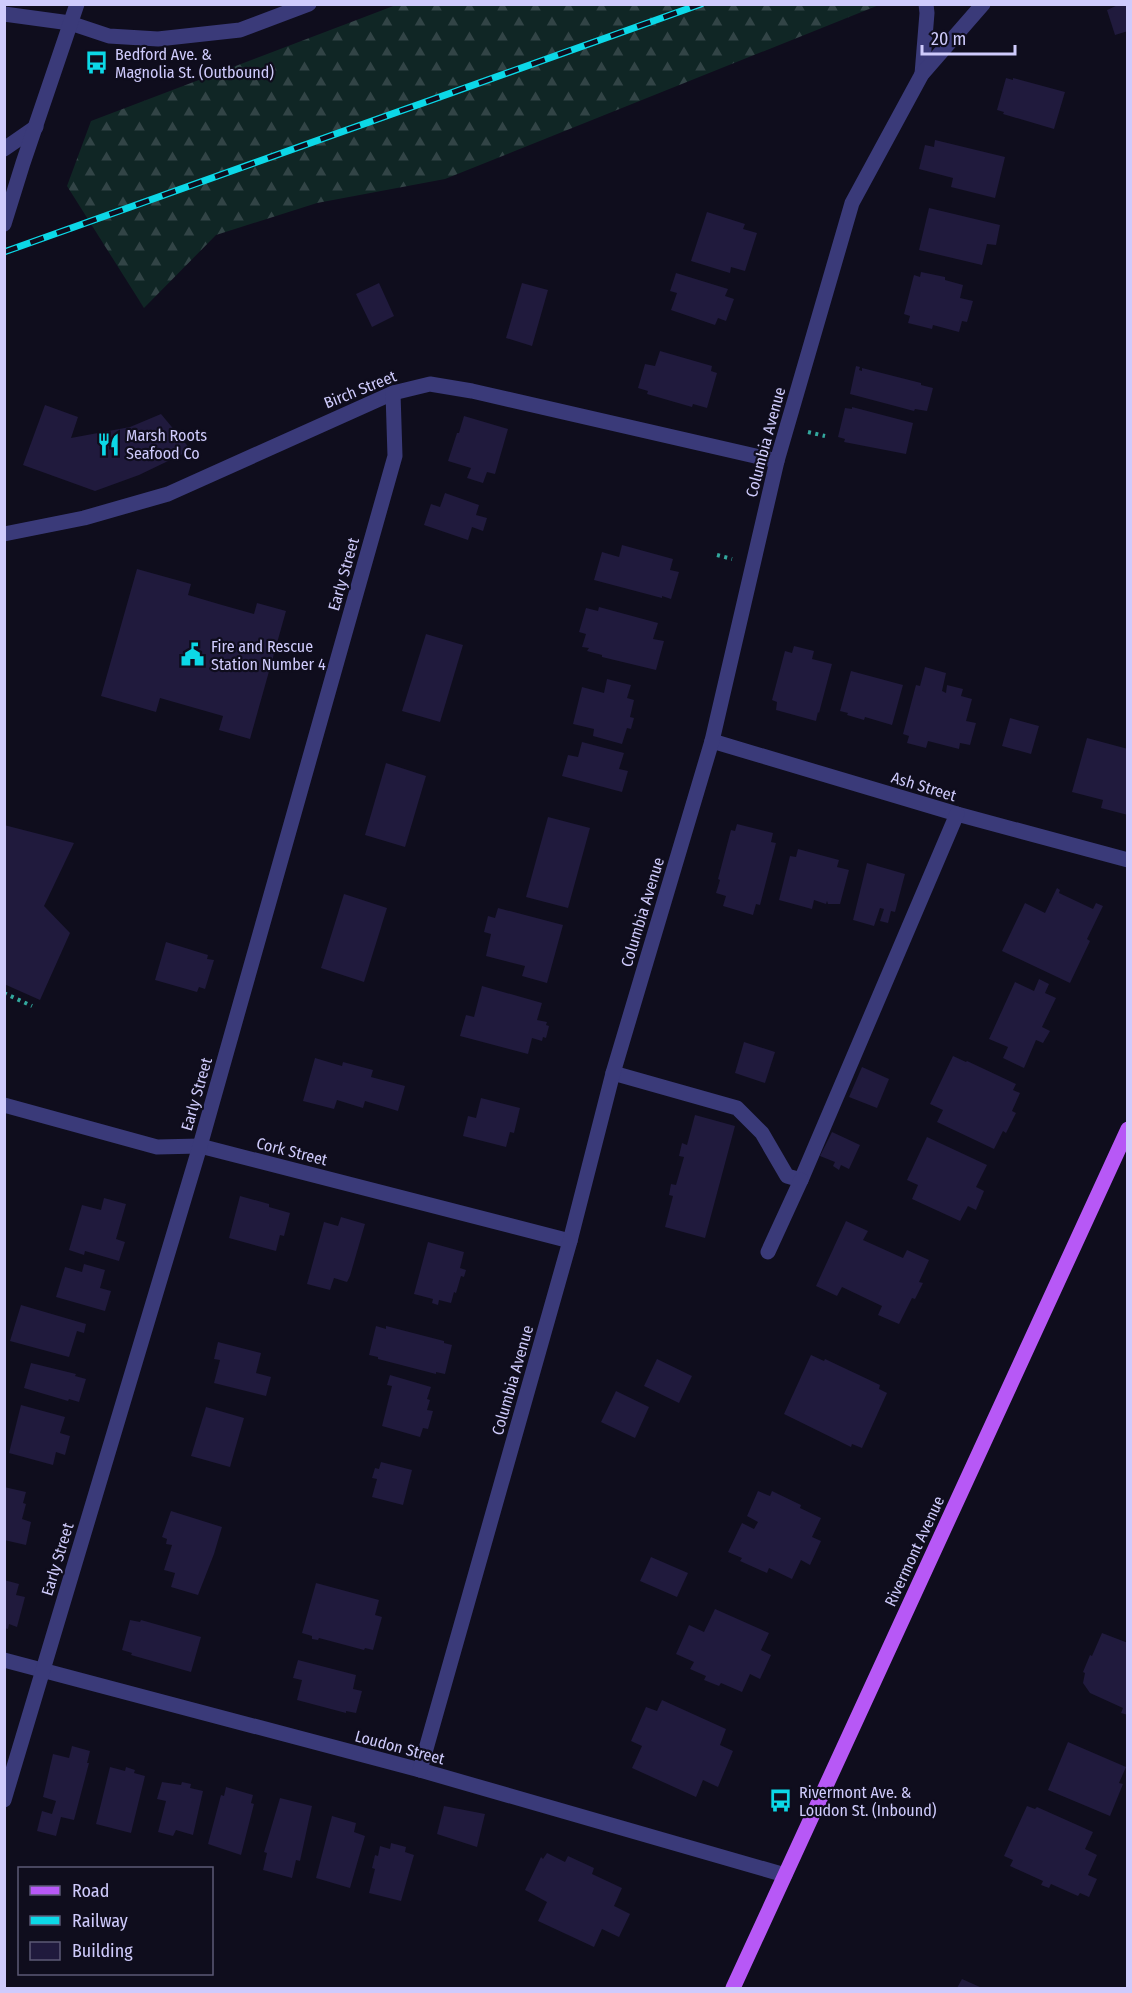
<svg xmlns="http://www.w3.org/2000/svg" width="1132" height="1993" font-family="'Fira Sans Condensed',sans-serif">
<defs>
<pattern id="forest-firs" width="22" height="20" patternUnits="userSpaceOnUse" patternTransform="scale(1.5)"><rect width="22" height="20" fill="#102625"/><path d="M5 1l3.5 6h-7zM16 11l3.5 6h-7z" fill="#324446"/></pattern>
</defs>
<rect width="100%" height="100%" fill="#0f0d1d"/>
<path fill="url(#forest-firs)" d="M396 5V4L879 5 445 179 317 203 216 235 144 308 67 186 91 121Z"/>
<g fill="#201a3d">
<path d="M1120 4H1128V31L1115 35 1107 10Z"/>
<path d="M1006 78 1013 80V78L1065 92 1054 129 1003 114 1004 112 997 110Z"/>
<path d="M935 140 1005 157 995 198 951 187 953 178 919 169 925 145 934 147Z"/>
<path d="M929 208 1000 225 996 245 987 244 982 265 919 250Z"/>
<path d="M707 212 745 224 743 229 757 233 745 271 731 267 730 273 691 261Z"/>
<path d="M921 272 945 277V280L963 285 960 298 973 301 967 322 962 321 959 332 933 325 932 329 908 323 910 316 904 314 914 275 920 277Z"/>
<path d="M676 273 728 289 725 296 734 299 726 321 718 318 715 325 671 310 677 293 670 291Z"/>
<path d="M379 283 394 316 372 327 356 294Z"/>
<path d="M522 283 548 290 532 346 506 338Z"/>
<path d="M660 351 712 366 711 371 717 373 707 408 693 404 692 407 647 394 648 391 638 388 645 364 655 366Z"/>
<path d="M856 366 860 367 859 370 862 371V368L921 383V385L933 388 927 411 915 409 914 411 850 394Z"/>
<path d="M45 405 78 417 71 438 130 427 161 414 191 450 139 475 95 491 23 465Z"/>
<path d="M852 407 913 423 906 454 844 442 845 439 838 437 845 408 852 409Z"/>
<path d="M464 416 508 429 495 474 487 472 483 483 467 478 471 468 448 461 457 433H459Z"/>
<path d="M445 493 479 505 476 515 487 518 483 531 472 527 468 540 424 525 431 504 440 507Z"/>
<path d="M622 545 673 559 670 570 679 572 671 599 662 596V598L594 580 602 552 619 557Z"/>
<path d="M137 569 191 584 188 595 222 605 254 614 257 603 286 611 250 739 219 730 223 716 160 698 156 712 101 696Z"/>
<path d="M599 607 658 623 653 639 664 641 656 670 602 657V655L587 651 589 648 582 647 586 634 579 632 586 608 598 611Z"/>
<path d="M426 634 463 645 440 722 402 711Z"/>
<path d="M794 646 814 651 812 659 832 664 819 713 818 712 816 721 776 710 777 702 772 700 785 651 792 653Z"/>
<path d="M925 667 946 673 942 691 946 693 947 685 963 689 961 696 972 699 966 721 976 723 970 745 960 743 959 749 928 741 926 748 907 743 909 736 903 734 916 685 920 686Z"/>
<path d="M851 671 903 685 892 725 865 717 864 720 847 715 848 713 840 711Z"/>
<path d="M607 679 631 685 627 698 634 700 630 717 634 718 631 729 627 728 622 744 593 736 594 729 573 724 582 687 604 693Z"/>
<path d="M1010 718 1039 726 1031 754 1002 746Z"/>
<path d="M1087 738 1128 749V815L1101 808 1103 800 1072 792Z"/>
<path d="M582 742 624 753 619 769 628 771 622 792 562 776 568 755 578 757Z"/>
<path d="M386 763 426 776 405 847 365 835Z"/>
<path d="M548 817 590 828 568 908 526 897Z"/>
<path d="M737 824 773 833 771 842 776 843 760 905 756 904 753 915 723 906 726 896 716 893 720 880 718 879 731 830 735 831Z"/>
<path d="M4 825 74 843 44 906 70 933 40 1000 4 984Z"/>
<path d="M798 849 839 860 837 867 849 870 840 904H828L827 901 826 904 814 900 812 909 779 900 790 856 796 857Z"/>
<path d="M867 863 905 874 895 912 891 911 888 923 880 921 884 909 880 908 874 926 853 920Z"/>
<path d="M1057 888 1060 890 1059 893 1093 909 1096 903 1103 906 1087 939 1090 941 1070 983 1002 951 1025 903 1045 913Z"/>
<path d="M344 894 387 908 364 982 321 968Z"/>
<path d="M498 908 563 925 547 983 522 976 525 966 486 956 491 934 484 932 488 916 495 918Z"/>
<path d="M166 942 208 955 207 959 214 960 205 989 199 987 197 992 155 980Z"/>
<path d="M1039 979 1049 984 1045 993 1056 998 1042 1027 1050 1031 1043 1043 1036 1040 1024 1068 1003 1058 1008 1047 989 1039 1015 982 1034 991Z"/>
<path d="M482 986 542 1003 537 1020 547 1022 546 1025 549 1026 546 1038 543 1037 542 1041 532 1038 528 1054 460 1036 466 1015 474 1017Z"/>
<path d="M744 1042 775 1052 765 1083 735 1073Z"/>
<path d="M953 1056 966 1062 967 1061 1016 1084 1013 1090 1020 1093 1012 1111 1016 1113 1006 1133 1003 1131 994 1149 937 1122 943 1110 930 1104Z"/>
<path d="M315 1058 342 1066 343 1062 373 1070 371 1077 405 1086 398 1111 365 1101 363 1108 337 1100 334 1109 303 1101Z"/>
<path d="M862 1067 889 1079 877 1108 849 1097Z"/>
<path d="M481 1098 520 1108 514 1133 510 1132 506 1147 463 1136 468 1116 476 1118Z"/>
<path d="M695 1115 735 1126 705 1238 665 1227 673 1196 669 1195 671 1184 676 1185 684 1157 679 1156 682 1143 687 1145Z"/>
<path d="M832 1132 860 1145 849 1169 841 1165 839 1170 833 1166 835 1162 820 1156Z"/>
<path d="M927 1137 987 1165 976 1187 984 1191 976 1210 968 1206 960 1221 912 1199 918 1185 907 1180Z"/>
<path d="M240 1196 269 1204V1207L290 1213 284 1236 280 1235 276 1251 229 1238Z"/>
<path d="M104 1198 126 1204 116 1239 125 1242 119 1261 85 1251 84 1255 69 1250 82 1205 101 1210Z"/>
<path d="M341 1217 365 1224 350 1276 347 1282 334 1278 330 1290 307 1284 324 1222 338 1226Z"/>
<path d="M846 1221 868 1231 863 1240 903 1258 907 1250 929 1260 919 1282 923 1283 915 1299 912 1298 899 1324 878 1315 882 1306 842 1287 837 1296 816 1286Z"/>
<path d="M428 1242 464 1252 460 1268 466 1270 464 1277 461 1276 456 1293 454 1292 451 1303 439 1300 438 1305 432 1303 433 1299 414 1294Z"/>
<path d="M84 1264 105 1270 100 1288 111 1291 105 1311 56 1297 65 1267 82 1272Z"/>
<path d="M21 1305 86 1324 84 1333 77 1331 69 1357 10 1341Z"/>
<path d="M376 1326 386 1329V1326L444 1341V1343L452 1345 445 1374 436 1372V1374L378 1359V1357L369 1355Z"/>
<path d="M218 1342 261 1353 256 1373 271 1377 266 1396 214 1383 220 1360 214 1359Z"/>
<path d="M811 1355 824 1361 825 1359 880 1385 879 1389 887 1393 862 1448 852 1444 851 1447 784 1414Z"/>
<path d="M657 1359 692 1376 679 1403 644 1386Z"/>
<path d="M31 1363 76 1374 75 1376 86 1379 79 1402 69 1399 68 1401 24 1388Z"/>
<path d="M390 1375 431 1387 427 1399 430 1400 427 1410 433 1411 428 1429 423 1428 420 1437 382 1426 392 1386 387 1385Z"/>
<path d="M616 1391 649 1407 635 1438 601 1422Z"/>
<path d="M21 1405 65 1417 60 1433 70 1436 65 1455 56 1452 53 1465 9 1453Z"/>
<path d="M206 1407 244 1418 230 1467 191 1456Z"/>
<path d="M381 1462 412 1470 403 1505 372 1497 377 1479 372 1478 375 1468 379 1469Z"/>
<path d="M4 1487 26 1492 23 1503 26 1504 22 1519 31 1522 26 1545 4 1540Z"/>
<path d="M758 1491 770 1496 772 1491 801 1505 800 1508 821 1518 812 1537 821 1541 810 1565 801 1560 792 1579 769 1568 767 1573 740 1561 742 1558 728 1552 742 1523 754 1529 758 1522 747 1516Z"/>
<path d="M171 1511 222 1527 214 1554 198 1595 171 1587 175 1573 164 1570 172 1545 166 1544 167 1539 162 1537Z"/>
<path d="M651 1557 688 1573 677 1597 640 1581Z"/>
<path d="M4 1580 19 1584 16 1595 25 1597 17 1627 9 1624 8 1629 4 1628Z"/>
<path d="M316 1583 379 1600 375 1615 382 1617 373 1650 365 1648 364 1650 319 1638 318 1640 312 1639V1636L302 1633Z"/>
<path d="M715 1609 769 1633 761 1650 771 1655 760 1679 750 1674 742 1692 721 1683 719 1686 704 1680 706 1676 690 1669 694 1662 676 1654 689 1625 704 1632Z"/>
<path d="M130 1620 140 1622 141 1620 201 1637 191 1672 131 1655 132 1653 122 1650Z"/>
<path d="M1102 1633 1128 1643V1715L1121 1713 1123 1708 1090 1693 1083 1683 1085 1673 1083 1672 1090 1655 1092 1656Z"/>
<path d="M298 1660 356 1675 353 1689 362 1691 356 1713 346 1711V1713L297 1700 302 1680 293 1678Z"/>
<path d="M662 1700 726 1729 720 1745 733 1751 718 1787 703 1780 696 1797 632 1768 642 1746 631 1741 646 1707 657 1711Z"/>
<path d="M1068 1742 1126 1767 1119 1783 1123 1784 1110 1816 1048 1790Z"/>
<path d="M72 1746 90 1751 87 1763H89L74 1820 61 1817 56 1836 37 1831 42 1811 52 1814 56 1801 43 1797 53 1754 69 1758Z"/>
<path d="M110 1767 125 1771 126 1767 135 1770 134 1773 145 1776 131 1833 96 1824Z"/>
<path d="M162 1782 181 1785 182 1782 191 1784 190 1788 203 1791 193 1835 176 1830 173 1836 158 1832 166 1801 157 1799Z"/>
<path d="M226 1787 253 1795 251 1803 254 1804 241 1855 208 1844 221 1795 224 1796Z"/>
<path d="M280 1798 312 1806 300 1861 296 1860 292 1878 263 1870 267 1853 264 1852Z"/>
<path d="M444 1806 485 1814 477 1847 437 1834Z"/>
<path d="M1027 1806 1035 1809 1037 1807 1093 1832 1085 1849 1097 1855 1088 1875 1097 1879 1089 1897 1080 1893 1078 1896 1051 1884 1049 1888 1041 1885 1043 1881 1010 1866 1013 1860 1004 1856Z"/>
<path d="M332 1816 356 1823 354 1832 365 1836 350 1888 316 1878Z"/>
<path d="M391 1843 406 1847 405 1852 414 1855 401 1901 369 1893 375 1869 372 1868 375 1855 378 1856 380 1846 390 1849Z"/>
<path d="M547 1853 565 1862 568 1856 594 1868 592 1874 622 1888 614 1906 630 1914 619 1937 602 1929 594 1947 538 1921 547 1902 525 1890 541 1857 543 1859Z"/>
<path d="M962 1979 982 1988H957Z"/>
</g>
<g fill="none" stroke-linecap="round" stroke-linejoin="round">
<g stroke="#33a89e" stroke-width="4" stroke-dasharray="3 4.5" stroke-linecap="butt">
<path d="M808 432 825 436"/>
<path d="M717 555 732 559"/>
<path d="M4 993 32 1006"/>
</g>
<g stroke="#3a3a79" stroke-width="15">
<path d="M4 14 70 23 109 36 158 39 240 30 309 4"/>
<path d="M922 74 927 13 926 4"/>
<path d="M4 149 36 127"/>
<path d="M4 224 23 163 77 4"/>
<path d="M4 534 84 518 168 494 393 393 430 384 472 391 777 461"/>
<path d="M712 741 957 814 1128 860"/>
<path d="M613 1073 737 1108 762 1133 787 1176 801 1180 957 814"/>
<path d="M4 1105 157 1147 200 1146 570 1241"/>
<path d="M768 1252 801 1180"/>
<path d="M4 1660 420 1770 785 1875"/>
<path d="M420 1770 570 1241 613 1073 712 741 777 461 852 203 922 74 983 4"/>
<path d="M4 1800 200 1146 395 456 393 393"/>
</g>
<path stroke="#b758f6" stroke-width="15" d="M733 1988 1128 1129"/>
<defs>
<path id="rail" d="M4 252 701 4"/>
</defs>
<use href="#rail" stroke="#0cd8e7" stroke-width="7"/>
<use href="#rail" stroke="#0f0d1d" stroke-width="4.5" stroke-dasharray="14" stroke-linecap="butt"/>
</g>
<defs>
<symbol id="bus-bare" viewBox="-9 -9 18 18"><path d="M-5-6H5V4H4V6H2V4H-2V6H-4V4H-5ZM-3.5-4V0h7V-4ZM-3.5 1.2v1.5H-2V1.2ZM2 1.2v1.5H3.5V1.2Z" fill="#0cd8e7" stroke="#0f0d1d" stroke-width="2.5" paint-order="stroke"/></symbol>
<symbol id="restaurant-bare" viewBox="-9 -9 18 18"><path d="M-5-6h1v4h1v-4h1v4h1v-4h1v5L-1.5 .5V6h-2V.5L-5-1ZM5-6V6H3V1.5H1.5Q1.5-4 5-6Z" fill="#0cd8e7" stroke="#0f0d1d" stroke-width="2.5" paint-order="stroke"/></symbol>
<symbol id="civic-bare" viewBox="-9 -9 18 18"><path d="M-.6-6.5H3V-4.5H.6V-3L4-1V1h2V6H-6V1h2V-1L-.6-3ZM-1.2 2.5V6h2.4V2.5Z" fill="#0cd8e7" stroke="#0f0d1d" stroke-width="2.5" paint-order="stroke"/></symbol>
</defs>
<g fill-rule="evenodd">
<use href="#bus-bare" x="80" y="46" width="33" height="33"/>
<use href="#restaurant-bare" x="92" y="428" width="33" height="33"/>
<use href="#civic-bare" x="176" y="638" width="33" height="33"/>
<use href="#bus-bare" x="764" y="1784" width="33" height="33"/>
</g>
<g text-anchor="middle" stroke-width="4.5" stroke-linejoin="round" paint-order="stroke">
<g font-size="16" fill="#cfcbfc" stroke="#0f0d1d" text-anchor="start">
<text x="115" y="60">Bedford Ave. &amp;<tspan x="115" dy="18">Magnolia St. (Outbound)</tspan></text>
<text x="126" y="441">Marsh Roots<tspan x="126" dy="18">Seafood Co</tspan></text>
<text x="211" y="652">Fire and Rescue<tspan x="211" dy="18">Station Number 4</tspan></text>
<text x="799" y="1798">Rivermont Ave. &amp;<tspan x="799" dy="18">Loudon St. (Inbound)</tspan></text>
</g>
<g font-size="16" fill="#cfcbfc" stroke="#0f0d1d">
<text transform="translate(360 389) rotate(-22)" y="6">Birch Street</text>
<text transform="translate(765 442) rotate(-75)" y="6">Columbia Avenue</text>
<text transform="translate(343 574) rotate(-74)" y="6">Early Street</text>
<text transform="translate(924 786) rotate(17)" y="6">Ash Street</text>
<text transform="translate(642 912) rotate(-73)" y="6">Columbia Avenue</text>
<text transform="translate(196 1094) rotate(-74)" y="6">Early Street</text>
<text transform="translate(292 1151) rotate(14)" y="6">Cork Street</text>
<text transform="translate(512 1380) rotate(-74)" y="6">Columbia Avenue</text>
<text transform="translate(914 1551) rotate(-65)" y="6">Rivermont Avenue</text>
<text transform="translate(57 1559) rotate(-73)" y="6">Early Street</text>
<text transform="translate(400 1747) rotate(15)" y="6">Loudon Street</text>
</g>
</g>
<rect width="1132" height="1993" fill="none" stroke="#cfcbfc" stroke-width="12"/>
<rect x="18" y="1867" width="195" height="108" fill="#0f0d1d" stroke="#5c5976" stroke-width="1.5"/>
<rect x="30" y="1886" width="30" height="9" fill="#b758f6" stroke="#5c5976" stroke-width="1.5"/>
<text x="72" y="1897" font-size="18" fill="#cfcbfc">Road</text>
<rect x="30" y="1916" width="30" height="9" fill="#0cd8e7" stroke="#5c5976" stroke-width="1.5"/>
<text x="72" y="1927" font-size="18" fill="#cfcbfc">Railway</text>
<rect x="30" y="1942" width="30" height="18" fill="#201a3d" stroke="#5c5976" stroke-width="1.5"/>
<text x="72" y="1957" font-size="18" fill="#cfcbfc">Building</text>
<path d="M922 45v9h93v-9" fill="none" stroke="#cfcbfc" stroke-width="3"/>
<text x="931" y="45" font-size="18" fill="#cfcbfc" stroke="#0f0d1d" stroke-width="4.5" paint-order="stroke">20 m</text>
</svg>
